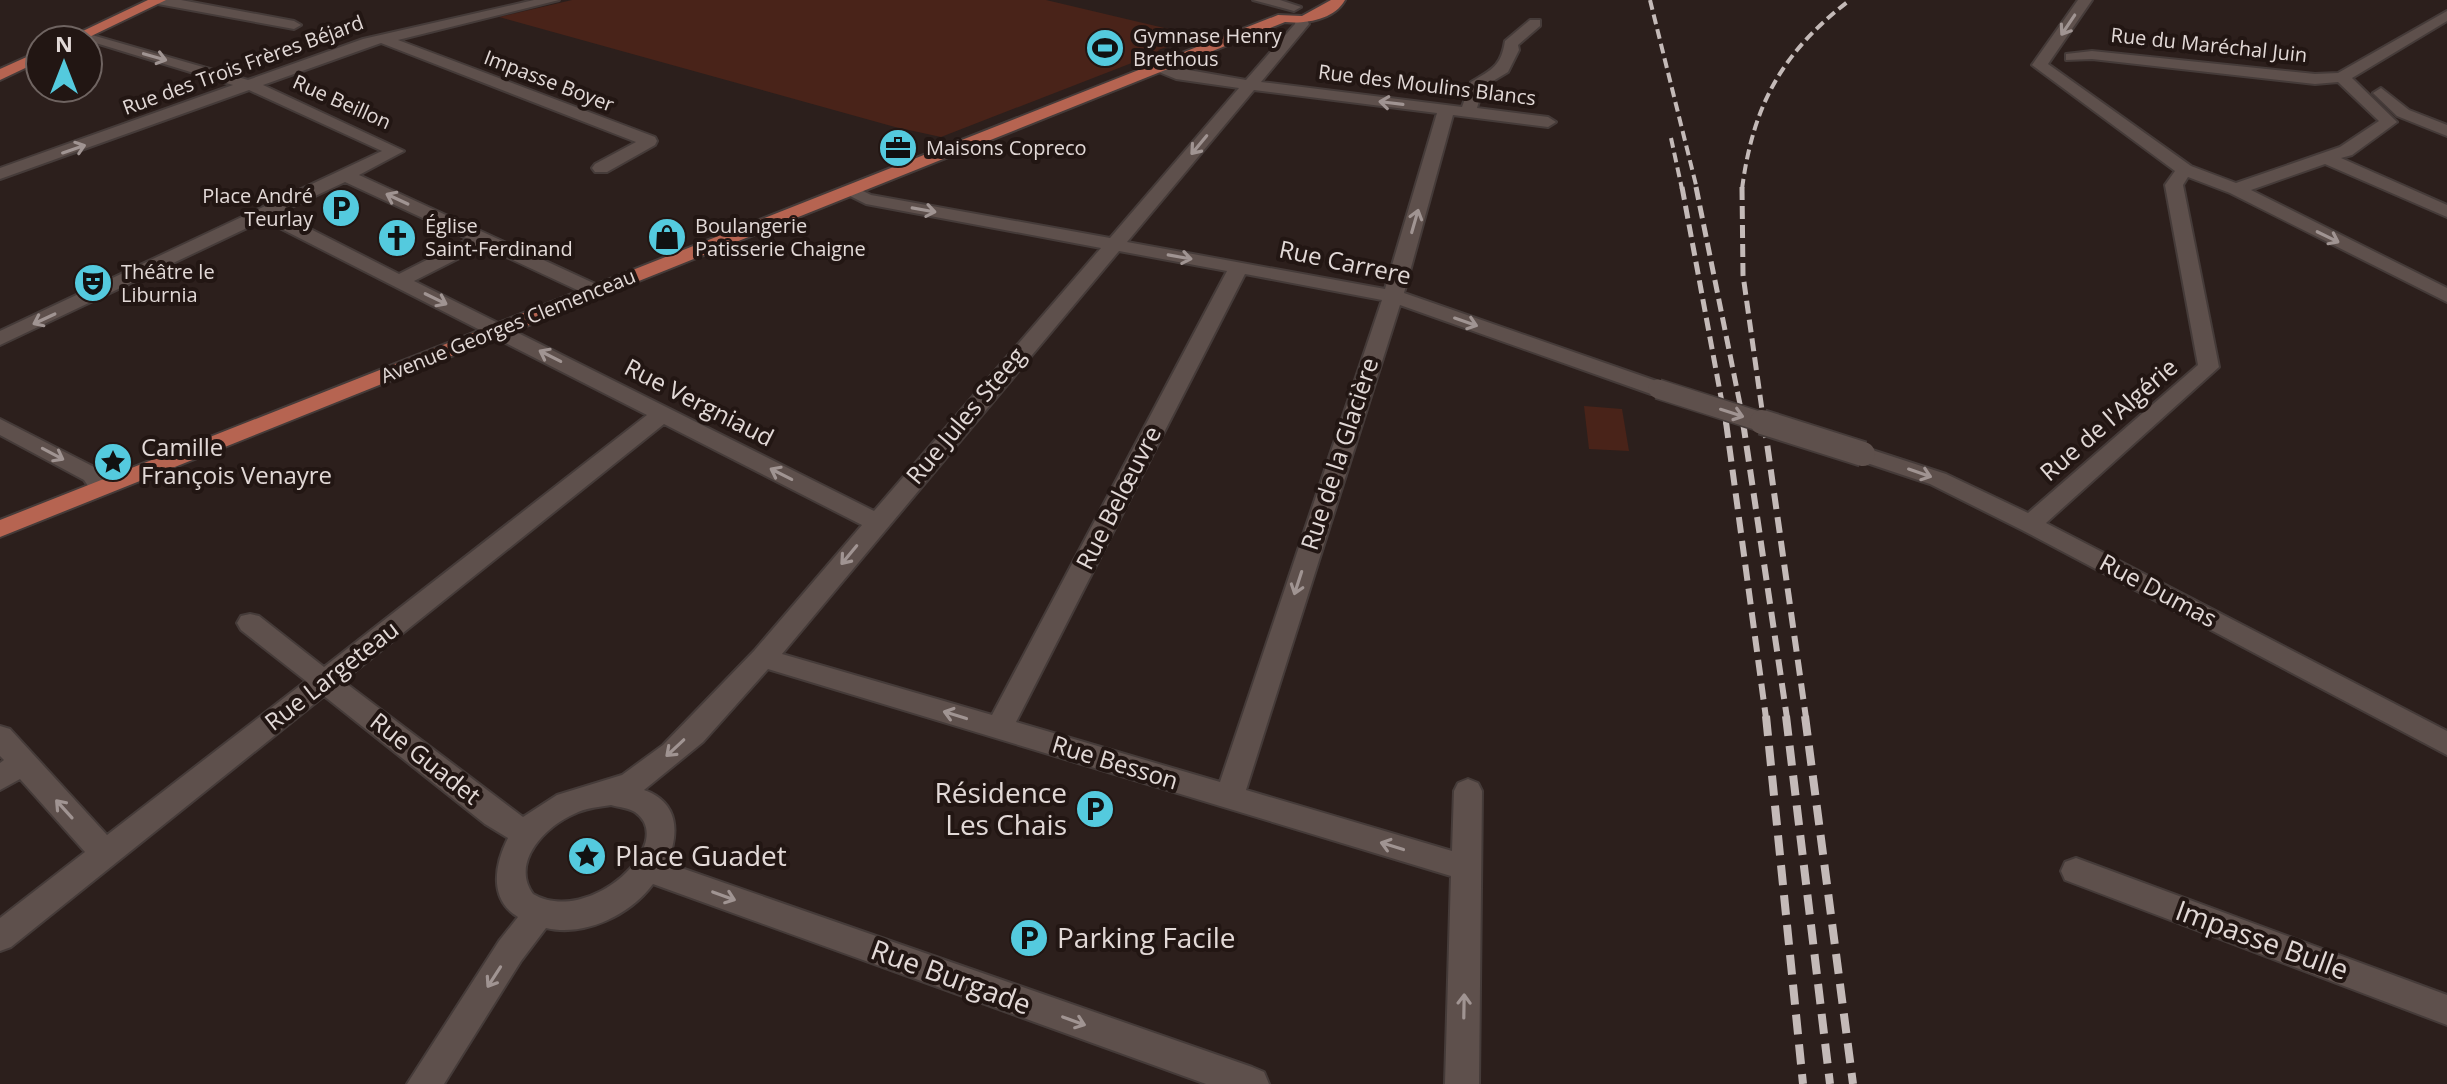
<svg xmlns="http://www.w3.org/2000/svg" width="2447" height="1084" font-family="'Open Sans',sans-serif">
<rect width="100%" height="100%" fill="#2c1f1c"/>
<g fill="#492319">
<path d="M572 0H1046L1177 31 1194 38 1158 50 1160 52 941 137 895 127 499 17Z"/>
<path d="M1584 406 1622 409 1629 451 1589 449Z"/>
</g>
<g fill="none" stroke-linecap="round" stroke-linejoin="round">
<defs>
<g id="minor">
<path d="M151 0H181L294 21 301 25 294 29 158 4Z"/>
<path d="M534 0H559L398 40 655 137 657 141 655 145 607 172H595L592 168 595 164 636 142 381 43 263 85 404 151 359 175 602 287 605 291 602 295H588L483 246 414 281 874 511 1101 248 866 204 840 191 843 187H855L871 195 1110 238 1239 88 1176 79 1154 70V64L1246 80 1295 24 1296 17H1306L1309 24 1261 82 1462 107 1471 82C1493 69 1501 66 1505 41L1530 20H1540V26L1518 45 1519 50 1508 72 1483 87 1477 108 1548 117 1556 122 1548 127 1453 115 1404 293 1665 384 1669 389 1665 394H1651L1400 305 1246 790 1452 851 1454 791 1458 783 1468 779 1478 783 1482 791 1479 1084H1445L1451 876 768 669 703 742 644 790C680 803 679 834 667 863L1252 1067 1264 1072 1269 1084H1206L653 884C630 915 585 937 546 928L521 961 444 1084H407L499 941 518 917C488 899 495 864 508 838L485 824 324 696 11 947 0 951V918L85 852 20 779 0 790V763L4 760 0 756V726L10 729 107 835 306 681 241 630 237 623 241 616 250 614 259 616 324 667 647 415 264 220 0 345V331L382 151 249 90 0 179V168L233 85 73 36 80 32 85 33 248 80 363 39ZM1254 90 1437 113 1385 289 1127 242ZM345 182 468 239 399 274 279 213ZM1119 251 1227 271 992 715 782 654ZM1245 274 1382 300 1220 782 1016 722ZM664 424 862 525 754 651 663 745 622 775 557 795 523 817 343 681ZM611 805C618 807 629 808 635 812 679 843 589 927 533 894 510 862 546 826 574 814 585 808 598 807 611 805Z"/>
<path d="M1253 0H1280L1301 7 1294 11Z"/>
<path d="M2078 0H2092L2048 64 2191 166 2236 183 2340 147 2379 121 2338 82 2315 84 2092 59 2066 60V54L2092 51 2315 74 2338 73 2447 11V21L2352 78 2397 122 2352 155 2341 158 2447 205V217L2325 164 2251 190 2447 288V302L2230 193 2188 177 2183 185 2219 367 2046 523 2447 731V755L2022 530 1930 484 1855 459 1852 454 1855 449 1863 447 1946 474 2028 513 2198 365 2165 185 2175 171 2032 65Z"/>
<path d="M2381 88 2409 110 2447 125V136L2397 116 2373 93Z"/>
<path d="M0 419 100 470 112 488 109 493H93L84 480 0 435Z"/>
<path d="M2076 858 2447 995V1025L2065 880 2061 871 2065 862Z"/>
</g>
<g id="major">
<path d="M148 0H166L83 40H64Z"/>
<path d="M1331 0H1345C1334 20 1305 24 1285 22L0 537V520L1278 15 1302 16Z"/>
<path d="M40 51V61L0 80V69Z"/>
</g>
</defs>
<use href="#minor" stroke="#453b39" stroke-width="4"/>
<use href="#major" stroke="#453b39" stroke-width="4"/>
<use href="#minor" fill="#5e504c" fill-rule="evenodd"/>
<use href="#major" fill="#b66451" fill-rule="evenodd"/>
<g stroke="#c4bab8" stroke-width="4" stroke-dasharray="10 5" stroke-linecap="butt">
<path d="M1650 0 1697 189"/>
<path d="M1671 138 1682 189"/>
<path d="M1742 189C1753 105 1782 52 1850 0"/>
</g>
<g stroke="#c4bab8" stroke-width="5" stroke-dasharray="13 6" stroke-linecap="butt">
<path d="M1682 187 1726 424"/>
<path d="M1696 187 1744 424"/>
<path d="M1742 187 1743 275 1764 424"/>
</g>
<g stroke="#c4bab8" stroke-width="6" stroke-dasharray="16 8" stroke-linecap="butt">
<path d="M1726 422 1766 718"/>
<path d="M1743 422 1787 718"/>
<path d="M1764 422 1806 718"/>
</g>
<g stroke="#c4bab8" stroke-width="8" stroke-dasharray="20 10" stroke-linecap="butt">
<path d="M1766 716 1803 1084"/>
<path d="M1786 716 1830 1084"/>
<path d="M1805 716 1853 1084"/>
</g>
<defs>
<path id="minor-bridge-far1" d="M1658 389 1768 424"/>
<path id="minor-bridge" d="M1762 422 1863 454"/>
</defs>
<use href="#minor-bridge-far1" stroke="#453b39" stroke-width="22" stroke-linecap="butt"/>
<use href="#minor-bridge" stroke="#453b39" stroke-width="28" stroke-linecap="butt"/>
<use href="#minor-bridge-far1" stroke="#5e504c" stroke-width="19"/>
<use href="#minor-bridge" stroke="#5e504c" stroke-width="24"/>
</g>
<defs><path id="oneway-shaft" d="M-6 0H5M1.5-3L5.5 0L1.5 3" fill="none" stroke-width="1.6" stroke-linecap="round" stroke-linejoin="round" transform="scale(2)"/></defs>
<g stroke="#a09492">
<use href="#oneway-shaft" transform="translate(2068 25) rotate(124)"/>
<use href="#oneway-shaft" transform="translate(155 57) rotate(16)"/>
<use href="#oneway-shaft" transform="translate(1391 103) rotate(-173)"/>
<use href="#oneway-shaft" transform="translate(1199 145) rotate(130)"/>
<use href="#oneway-shaft" transform="translate(74 149) rotate(-19)"/>
<use href="#oneway-shaft" transform="translate(397 199) rotate(-155)"/>
<use href="#oneway-shaft" transform="translate(924 210) rotate(10)"/>
<use href="#oneway-shaft" transform="translate(1415 221) rotate(-74)"/>
<use href="#oneway-shaft" transform="translate(2328 237) rotate(26)"/>
<use href="#oneway-shaft" transform="translate(1180 257) rotate(10)"/>
<use href="#oneway-shaft" transform="translate(436 299) rotate(26)"/>
<use href="#oneway-shaft" transform="translate(44 319) rotate(155)"/>
<use href="#oneway-shaft" transform="translate(1466 322) rotate(19)"/>
<use href="#oneway-shaft" transform="translate(550 356) rotate(-153)"/>
<use href="#oneway-shaft" transform="translate(1732 413) rotate(18)"/>
<use href="#oneway-shaft" transform="translate(53 454) rotate(28)"/>
<use href="#oneway-shaft" transform="translate(1920 473) rotate(19)"/>
<use href="#oneway-shaft" transform="translate(781 474) rotate(-153)"/>
<use href="#oneway-shaft" transform="translate(849 555) rotate(130)"/>
<use href="#oneway-shaft" transform="translate(1298 583) rotate(108)"/>
<use href="#oneway-shaft" transform="translate(955 715) rotate(-163)"/>
<use href="#oneway-shaft" transform="translate(675 748) rotate(137)"/>
<use href="#oneway-shaft" transform="translate(64 809) rotate(-132)"/>
<use href="#oneway-shaft" transform="translate(1392 846) rotate(-163)"/>
<use href="#oneway-shaft" transform="translate(724 896) rotate(20)"/>
<use href="#oneway-shaft" transform="translate(494 977) rotate(123)"/>
<use href="#oneway-shaft" transform="translate(1464 1006) rotate(-89)"/>
<use href="#oneway-shaft" transform="translate(1074 1021) rotate(20)"/>
</g>
<defs>
<symbol id="stadium-disc" viewBox="-11 -11 22 22"><circle r="9.5" fill="#54cade" stroke="#221613"/><path d="M0-5a6.5 5 0 1 0 0 10a6.5 5 0 1 0 0-10ZM-3.5-1.8h7v3.6h-7Z" fill="#111"/></symbol>
<symbol id="office-disc" viewBox="-11 -11 22 22"><circle r="9.5" fill="#54cade" stroke="#221613"/><path d="M-6-3h4V-5.5h4V-3h4V5H-6ZM-1-4.5V-3h2v-1.5ZM-6 0V1H6V0Z" fill="#111"/></symbol>
<symbol id="parking-disc" viewBox="-11 -11 22 22"><circle r="9.5" fill="#54cade" stroke="#221613"/><path d="M-3.5-5.5H1a3.5 3.5 0 0 1 0 7H-1V5.5H-3.5ZM-1-3.4V-.6H.8a1.4 1.4 0 0 0 0-2.8Z" fill="#111"/></symbol>
<symbol id="shop-disc" viewBox="-11 -11 22 22"><circle r="9.5" fill="#54cade" stroke="#221613"/><path d="M-5-2.5h2.3a2.7 3.5 0 0 1 5.4 0H5L5.5 6h-11ZM-1.5-2.5h3a1.5 2.3 0 0 0-3 0Z" fill="#111"/></symbol>
<symbol id="church-disc" viewBox="-11 -11 22 22"><circle r="9.5" fill="#54cade" stroke="#221613"/><path d="M-1.2-6h2.4v3.5h3.3v2.4h-3.3V6h-2.4V-.1h-3.3v-2.4h3.3Z" fill="#111"/></symbol>
<symbol id="theatre-disc" viewBox="-11 -11 22 22"><circle r="9.5" fill="#54cade" stroke="#221613"/><path d="M-5-5.5Q0-4 5-5.5V0Q5 5 0 6Q-5 5-5 0ZM-3.3-2.5H-1v1.5H-3.3ZM1-2.5H3.3v1.5H1ZM-2.8 1Q0 5.5 2.8 1Z" fill="#111"/></symbol>
<symbol id="sight-disc" viewBox="-11 -11 22 22"><circle r="9.5" fill="#54cade" stroke="#221613"/><path d="M0-6L1.8-2.2L6-1.7L2.9 1.2L3.7 5.4L0 3.3L-3.7 5.4L-2.9 1.2L-6-1.7L-1.8-2.2Z" fill="#111"/></symbol>
</defs>
<g fill-rule="evenodd">
<use href="#stadium-disc" x="1083" y="26" width="44" height="44"/>
<use href="#office-disc" x="876" y="126" width="44" height="44"/>
<use href="#parking-disc" x="319" y="186" width="44" height="44"/>
<use href="#shop-disc" x="645" y="215" width="44" height="44"/>
<use href="#church-disc" x="375" y="216" width="44" height="44"/>
<use href="#theatre-disc" x="71" y="261" width="44" height="44"/>
<use href="#sight-disc" x="91" y="440" width="44" height="44"/>
<use href="#parking-disc" x="1073" y="787" width="44" height="44"/>
<use href="#sight-disc" x="565" y="834" width="44" height="44"/>
<use href="#parking-disc" x="1007" y="916" width="44" height="44"/>
</g>
<g text-anchor="middle" stroke-width="8" stroke-linejoin="round" paint-order="stroke">
<g font-size="20" fill="#e2d9d7" stroke="#221613" text-anchor="start">
<text x="1133" y="43">Gymnase Henry<tspan x="1133" dy="23">Brethous</tspan></text>
<text x="926" y="155">Maisons Copreco</text>
<text x="313" y="203" text-anchor="end">Place André<tspan x="313" dy="23">Teurlay</tspan></text>
<text x="425" y="233">Église<tspan x="425" dy="23">Saint-Ferdinand</tspan></text>
<text x="695" y="233">Boulangerie<tspan x="695" dy="23">Patisserie Chaigne</tspan></text>
<text x="121" y="279">Théâtre le<tspan x="121" dy="23">Liburnia</tspan></text>
</g>
<g font-size="20" fill="#e2d9d7" stroke="#221613">
<text transform="translate(2209 45) rotate(6)" y="7">Rue du Maréchal Juin</text>
<text transform="translate(243 65) rotate(-20)" y="7">Rue des Trois Frères Béjard</text>
<text transform="translate(549 81) rotate(21)" y="7">Impasse Boyer</text>
<text transform="translate(1427 85) rotate(7)" y="7">Rue des Moulins Blancs</text>
<text transform="translate(342 102) rotate(24)" y="7">Rue Beillon</text>
<text transform="translate(508 326) rotate(-22)" y="7">Avenue Georges Clemenceau</text>
</g>
<g font-size="24" fill="#e2d9d7" stroke="#221613">
<text transform="translate(1345 263) rotate(12)" y="8">Rue Carrere</text>
<text transform="translate(699 403) rotate(27)" y="8">Rue Vergniaud</text>
<text transform="translate(966 416) rotate(-50)" y="8">Rue Jules Steeg</text>
<text transform="translate(2109 420) rotate(-41)" y="8">Rue de l'Algérie</text>
<text transform="translate(1340 454) rotate(-72)" y="8">Rue de la Glacière</text>
<text transform="translate(1119 498) rotate(-63)" y="8">Rue Belœuvre</text>
<text transform="translate(2158 591) rotate(28)" y="8">Rue Dumas</text>
<text transform="translate(332 676) rotate(-38)" y="8">Rue Largeteau</text>
<text transform="translate(425 759) rotate(38)" y="8">Rue Guadet</text>
<text transform="translate(1115 763) rotate(17)" y="8">Rue Besson</text>
</g>
<g font-size="24" fill="#e2d9d7" stroke="#221613" text-anchor="start">
<text x="141" y="456">Camille<tspan x="141" dy="28">François Venayre</tspan></text>
</g>
<g font-size="28" fill="#e2d9d7" stroke="#221613" text-anchor="start">
<text x="1067" y="803" text-anchor="end">Résidence<tspan x="1067" dy="32">Les Chais</tspan></text>
<text x="615" y="866">Place Guadet</text>
<text x="1057" y="948">Parking Facile</text>
</g>
<g font-size="28" fill="#e2d9d7" stroke="#221613">
<text transform="translate(2262 940) rotate(20)" y="10">Impasse Bulle</text>
<text transform="translate(951 977) rotate(20)" y="10">Rue Burgade</text>
</g>
</g>
<g transform="translate(64 64)"><circle r="38" fill="#221613" stroke="#6f6461" stroke-width="2"/>
<path d="M0-6L14 30L0 20L-14 30Z" fill="#54cade"/>
<text y="-12" font-size="22" font-weight="bold" text-anchor="middle" fill="#e2d9d7">N</text>
</g>
</svg>
